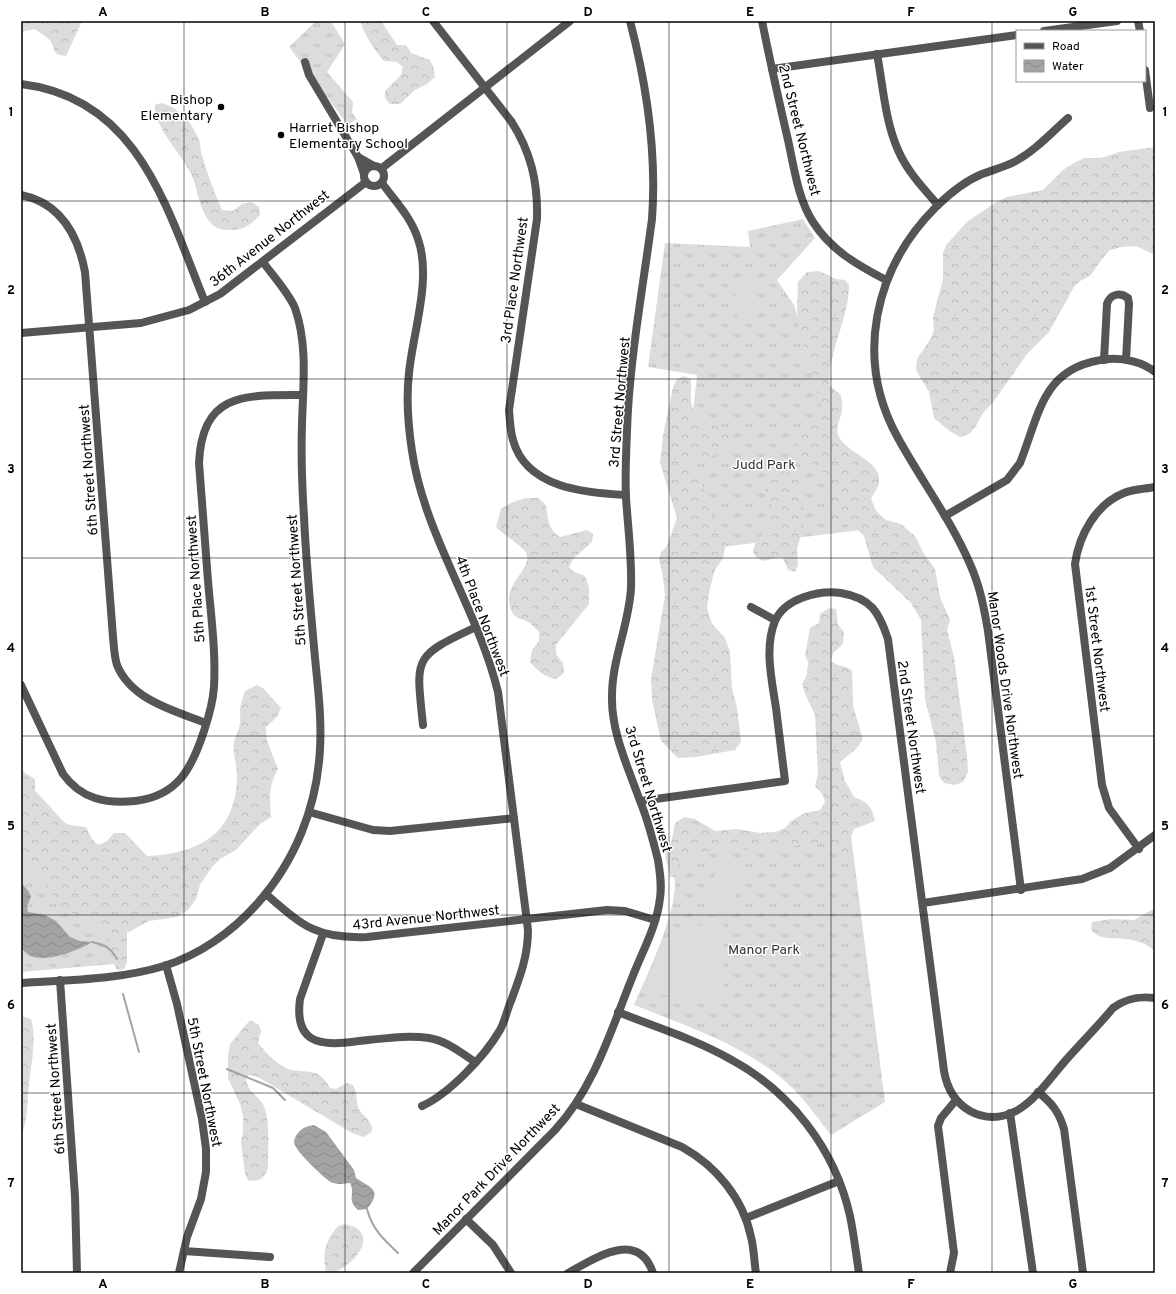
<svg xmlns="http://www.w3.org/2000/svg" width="1176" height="1294" font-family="Overpass,sans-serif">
<defs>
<pattern id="grass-tufts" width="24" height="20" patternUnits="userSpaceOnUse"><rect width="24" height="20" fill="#dcdcdc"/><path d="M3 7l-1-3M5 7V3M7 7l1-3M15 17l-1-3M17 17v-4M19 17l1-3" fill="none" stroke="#bbb"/></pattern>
<pattern id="forest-crowns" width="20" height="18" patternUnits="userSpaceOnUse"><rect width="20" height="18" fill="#dcdcdc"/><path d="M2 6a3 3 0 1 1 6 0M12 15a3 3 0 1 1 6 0" fill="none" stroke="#bbb"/></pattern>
<pattern id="water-waves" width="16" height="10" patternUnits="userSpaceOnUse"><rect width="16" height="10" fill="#a3a3a3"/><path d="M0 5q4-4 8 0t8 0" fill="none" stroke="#8b8b8b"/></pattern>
</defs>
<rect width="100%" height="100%" fill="#fff"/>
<g fill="url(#grass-tufts)">
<path d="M316 21 332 23 345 44 327 72 353 102 352 113 357 119 348 125 289 47Z"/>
<path d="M803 219 815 238 777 280 794 305 843 461 878 528 689 551V449L697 375 648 367 665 243 750 247 748 231Z"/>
<path d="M850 828 885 1102 831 1135C817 1117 803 1097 786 1082 742 1044 687 1026 634 1005 648 973 675 917 675 883 674 872 671 860 669 850Z"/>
<path d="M21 861 42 879 62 909 91 920 104 931 114 964 21 972Z"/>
</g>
<g fill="url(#forest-crowns)">
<path d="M21 21H82L66 56C52 55 56 51 51 42 48 37 40 33 35 29L21 32Z"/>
<path d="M363 21H381L397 45H406L411 53 430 60 434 69 435 77 427 84 415 90 400 104H390L385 98V91L401 75 403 67 397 62 384 61C376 52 364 35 361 23Z"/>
<path d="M161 103C180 108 192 122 199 140 201 145 200 151 202 155 207 174 215 193 222 210L233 211 242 204 252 202 259 207 260 215C252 224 243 230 231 230 202 232 200 198 193 178 186 159 151 124 155 105Z"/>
<path d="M1155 147V255L1136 246 1122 247 1110 250 1102 259 1090 276 1080 281 1074 287 1049 332 1027 354 994 401 983 413 976 426 969 434 960 437 948 430 934 418 929 392 916 370 917 359 931 338 934 330 933 317 943 279V253L946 245 967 222 996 202 1007 197 1043 190 1063 170 1072 164 1084 158H1101L1119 152Z"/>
<path d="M819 271 836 279 845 280 849 285C849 319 827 353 830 386L841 395C841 399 843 405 842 410 841 419 834 428 839 437 848 454 882 461 879 482 879 487 873 494 871 499L876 511 886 520 901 524 915 536 924 554 935 569 940 597 950 620 947 630 954 657 967 756 968 772 963 782 955 785 944 783 939 776 936 742 925 699 921 620 911 603 873 567 864 536 853 525 845 526 828 521 829 493 823 473C813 466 787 455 796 441 798 437 800 433 803 431 813 425 819 425 824 414L799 331 797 309 798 282 807 272Z"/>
<path d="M684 376 691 379V403L697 421C711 426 728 425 731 442 721 457 710 456 693 458L691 464 692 474 700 478 710 510 726 543 723 558 715 570 710 588 707 608 712 624 725 638 730 652 732 688 737 708 741 742 735 750 696 757 678 758 661 741 652 700 651 678 665 596 663 577 659 560 661 552 667 546 677 518 660 463 663 435 673 387 677 379Z"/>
<path d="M782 471 794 474 800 483 803 508V528L797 549 798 565 795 572 788 570 783 558C775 555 767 564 759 559 743 550 765 534 769 525 774 514 772 503 765 493 766 480 771 475 782 471Z"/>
<path d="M525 498H538L546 505C548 518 548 530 560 537L587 530 593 534 592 542 573 559 569 567 574 572 585 576 589 587V604L556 645V654L563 663 564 673 556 679C544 677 538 671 530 662L532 650 539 641V632C536 629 533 626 530 623 524 619 515 619 512 612 499 584 534 570 526 553 523 546 503 535 496 527L501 509 511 503Z"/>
<path d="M829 608 836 609 838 625 844 632 843 644 833 653 831 661C838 667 845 665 852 671L853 706 863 739 857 748 840 762 845 781 854 797C868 802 872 807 875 821L854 829 850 840 851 858 847 863 842 860 841 849 833 842 750 850 716 848 681 862 677 870 676 877H670L664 850 666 845 671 843 675 823 684 817 695 819 715 831 737 829 760 833 775 832 785 828 791 821 805 813 820 810 825 802 823 795 815 786 818 774 815 715 806 696 802 684 807 675 808 662 805 655 810 628 819 623 820 614Z"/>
<path d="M257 685 264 689 281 708 277 717 266 727 267 741 278 769C268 788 270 796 271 817L259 825 236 850 220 859 212 867 200 885 196 899 188 910 177 917 149 921 127 933V962L124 969 117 970 111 957 104 931 91 920 61 909 42 879 21 861V767L25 773 35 779V791C42 797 63 822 67 824 73 826 80 826 86 827L92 839 98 845 107 841 114 833H125L147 856C199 854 237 833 237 775 237 765 232 752 234 742 235 737 238 733 239 728 241 722 240 715 240 709 241 703 243 697 245 691Z"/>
<path d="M1155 908V951C1148 945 1141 942 1132 940 1118 936 1100 943 1091 929L1092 922 1111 919 1134 920Z"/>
<path d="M21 1016 31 1019C37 1039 31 1064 29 1085 27 1103 28 1120 21 1137Z"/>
<path d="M250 1020 259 1025 261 1031 258 1043C266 1053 280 1068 292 1070 310 1073 319 1068 330 1088L336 1089 347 1083 353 1085C357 1093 356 1098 358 1107 361 1117 385 1128 363 1137L352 1133 258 1077 249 1075 246 1079C248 1094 261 1096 265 1109 270 1126 268 1151 268 1168 265 1178 258 1183 248 1180L245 1174 241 1143 243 1132V1116L240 1104 228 1078V1056L230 1044Z"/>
<path d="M345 1224C389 1233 342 1278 326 1272 322 1253 325 1241 338 1226Z"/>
</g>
<g fill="#dcdcdc">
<path d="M755 278 758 315 737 317 734 280Z"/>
<path d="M720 860 745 868 727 921 702 912Z"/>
<path d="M712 924 724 925V996L717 1003 648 993C650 951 671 927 712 924Z"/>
</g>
<g fill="url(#water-waves)">
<path d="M21 882 29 892 31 897 27 906 28 912 45 915 56 921 70 937 80 941 92 942C76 952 30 970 21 946Z"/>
<path d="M314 1125 326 1132 354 1170 356 1178C371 1188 383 1190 367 1209L358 1210C346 1199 356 1195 350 1183 343 1184 335 1185 329 1181 322 1176 297 1152 295 1145 293 1141 295 1137 298 1133 302 1128 307 1126 314 1125Z"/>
</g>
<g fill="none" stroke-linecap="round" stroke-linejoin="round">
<g stroke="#a3a3a3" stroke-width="2">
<path d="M92 942C105 945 110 947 117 959"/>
<path d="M123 994 139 1052"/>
<path d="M227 1069 273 1088 285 1100"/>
<path d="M367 1209C372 1229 384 1240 398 1253"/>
</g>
<g stroke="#555" stroke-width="8">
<path d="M433 21 511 121C531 152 538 182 537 219L509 410C510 420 510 430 513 440 526 488 585 493 626 495"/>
<path d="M762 21C770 61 779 101 788 140 794 167 798 199 813 222 831 250 857 265 886 280"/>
<path d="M1138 21 1140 31"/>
<path d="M1044 31 1117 21"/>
<path d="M877 54C883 85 885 121 898 150 907 171 923 188 938 205"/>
<path d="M305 62 309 75 358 157"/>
<path d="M772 69 1017 35"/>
<path d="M1145 70 1150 108"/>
<path d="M21 84C139 98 167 209 205 302"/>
<path d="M364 174 358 157 374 166"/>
<path d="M382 183C395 201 411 217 418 239 432 279 413 332 409 373 406 399 408 425 412 451 424 534 478 610 498 692L528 930C528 956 520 977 511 1001 507 1010 505 1021 500 1030 485 1056 449 1094 422 1106"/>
<path d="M21 195C61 203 78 235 85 272L113 637C114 646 114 656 117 665 131 700 175 711 206 723"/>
<path d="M1104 360 1107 304C1110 294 1120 292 1128 298L1129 304 1126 360"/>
<path d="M945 516 1007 480 1020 463C1040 412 1043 365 1109 359 1124 358 1143 362 1155 372"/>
<path d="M751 607 775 620"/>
<path d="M21 685 63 774C81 799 106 804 135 801 178 796 192 768 204 731 209 716 213 702 214 687 216 652 211 616 208 581 205 542 202 503 199 463 202 392 245 395 302 395"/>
<path d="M423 725C416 657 412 657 476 627"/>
<path d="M641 801 785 781C782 757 779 733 776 708 772 681 764 648 775 621 785 598 819 590 841 593 871 598 879 612 888 639L944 1071C947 1088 954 1102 970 1111 984 1119 1001 1119 1016 1111 1036 1100 1051 1077 1066 1060 1081 1043 1098 1026 1113 1008 1126 998 1139 996 1155 998"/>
<path d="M309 812 373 830 390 831 514 818"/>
<path d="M1139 849 1109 808 1102 785 1075 564C1079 535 1096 504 1124 493 1134 489 1145 489 1155 487"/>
<path d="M1021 890 988 631C984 608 980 586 970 564 951 520 921 480 898 438 854 359 874 269 936 207 949 194 965 181 982 174 993 170 1004 167 1014 162 1035 151 1051 133 1068 118"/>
<path d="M266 894C303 926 316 939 367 937L607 910 625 911 655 920"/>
<path d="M923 903 1082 879 1110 868 1155 835"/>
<path d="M323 934 300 999C293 1051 330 1045 368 1040 388 1038 408 1035 429 1038 447 1041 460 1052 475 1062"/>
<path d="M166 965 177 1004 202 1119 206 1149V1172L201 1199 187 1237 179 1273"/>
<path d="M60 980 75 1196 77 1273"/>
<path d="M21 983C68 980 118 980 164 966 199 955 232 932 256 905 295 862 317 807 320 749 322 715 317 681 314 647 310 603 306 560 304 517 302 486 301 455 302 424 303 386 308 345 295 308 288 292 273 276 263 262"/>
<path d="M1038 1092C1052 1103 1059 1112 1064 1129L1083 1273"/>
<path d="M576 1104 682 1147C716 1166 743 1198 751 1237 754 1248 754 1261 756 1273"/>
<path d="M1010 1113 1033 1273"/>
<path d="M746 1218 839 1181"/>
<path d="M466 1219 493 1245 511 1273"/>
<path d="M184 1251 270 1257"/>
<path d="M568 1273C594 1259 638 1228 653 1273"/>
<path d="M950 1273 954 1253 938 1126 941 1118 956 1100"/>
</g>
<g stroke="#555" stroke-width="8">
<circle cx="374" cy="176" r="10"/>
<path d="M382 168 570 21"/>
<path d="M21 333 141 323 189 310 220 294 366 182"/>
<path d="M618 1012C655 1027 695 1039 730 1059 790 1091 835 1149 850 1216 854 1235 856 1254 859 1273"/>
<path d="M413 1273 555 1130C594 1088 611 1030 632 978 642 952 657 926 660 898 662 885 660 873 658 860 653 840 648 820 640 801 628 767 611 732 612 696 612 659 629 625 631 588 632 558 628 528 626 498 625 476 626 453 627 431 629 362 643 288 652 219 657 151 647 86 630 21"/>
</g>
</g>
<path fill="none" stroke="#000" stroke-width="1" stroke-opacity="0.55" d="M184 21V1273M345 21V1273M507 21V1273M669 21V1273M831 21V1273M992 21V1273M21 201H1155M21 379H1155M21 558H1155M21 736H1155M21 915H1155M21 1093H1155"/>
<g fill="#000" stroke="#fff" stroke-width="1.5">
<circle cx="221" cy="107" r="4"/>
<circle cx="281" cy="135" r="4"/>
</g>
<g text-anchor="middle" stroke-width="3" stroke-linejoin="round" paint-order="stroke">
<g font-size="14" fill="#000" stroke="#fff" text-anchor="end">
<text x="213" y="104">Bishop<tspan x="213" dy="16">Elementary</tspan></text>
<text x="289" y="132" text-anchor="start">Harriet Bishop<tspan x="289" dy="16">Elementary School</tspan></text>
</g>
<g font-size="14" fill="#000" stroke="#fff">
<text transform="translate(800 130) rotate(76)" y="5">2nd Street Northwest</text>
<text transform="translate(269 238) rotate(-38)" y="5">36th Avenue Northwest</text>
<text transform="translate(514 280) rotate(-82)" y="5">3rd Place Northwest</text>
<text transform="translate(619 402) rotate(-85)" y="5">3rd Street Northwest</text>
<text transform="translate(88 470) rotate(-94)" y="5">6th Street Northwest</text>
<text transform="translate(195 579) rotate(-94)" y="5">5th Place Northwest</text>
<text transform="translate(296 580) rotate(-94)" y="5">5th Street Northwest</text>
<text transform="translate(483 616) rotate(69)" y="5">4th Place Northwest</text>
<text transform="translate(1098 649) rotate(83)" y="5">1st Street Northwest</text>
<text transform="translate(1006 685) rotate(82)" y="5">Manor Woods Drive Northwest</text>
<text transform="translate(912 727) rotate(82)" y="5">2nd Street Northwest</text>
<text transform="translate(649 789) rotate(73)" y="5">3rd Street Northwest</text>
<text transform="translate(426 917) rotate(-6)" y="5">43rd Avenue Northwest</text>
<text transform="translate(205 1082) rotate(79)" y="5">5th Street Northwest</text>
<text transform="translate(55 1089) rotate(-94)" y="5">6th Street Northwest</text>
<text transform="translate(496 1169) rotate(-46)" y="5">Manor Park Drive Northwest</text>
</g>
<g font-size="14" fill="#333" stroke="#fff">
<text x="764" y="469">Judd Park</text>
<text x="764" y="954">Manor Park</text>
</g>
</g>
<rect width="1176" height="1294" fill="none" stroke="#ffffff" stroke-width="44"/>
<rect x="1016" y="30" width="130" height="52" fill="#ffffff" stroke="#999999"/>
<rect x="1024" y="43" width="20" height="6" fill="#555555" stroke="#999999"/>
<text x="1052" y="50" font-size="12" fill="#000000">Road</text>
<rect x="1024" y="60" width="20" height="12" fill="url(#water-waves)" stroke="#999999"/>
<text x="1052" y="70" font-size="12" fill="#000000">Water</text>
<rect x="22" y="22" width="1132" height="1250" fill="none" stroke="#000" stroke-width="1.5"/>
<g font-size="13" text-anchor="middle" font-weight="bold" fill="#000">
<text x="103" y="16">A</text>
<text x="265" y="16">B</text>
<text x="426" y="16">C</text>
<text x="588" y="16">D</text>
<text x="750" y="16">E</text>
<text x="911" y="16">F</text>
<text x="1073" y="16">G</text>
<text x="11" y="116">1</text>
<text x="1165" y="116">1</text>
<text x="11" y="294">2</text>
<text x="1165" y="294">2</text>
<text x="11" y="473">3</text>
<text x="1165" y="473">3</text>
<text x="11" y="652">4</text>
<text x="1165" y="652">4</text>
<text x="11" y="830">5</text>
<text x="1165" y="830">5</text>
<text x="11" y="1009">6</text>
<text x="1165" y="1009">6</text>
<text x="11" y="1187">7</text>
<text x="1165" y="1187">7</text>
<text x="103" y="1288">A</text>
<text x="265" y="1288">B</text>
<text x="426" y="1288">C</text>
<text x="588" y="1288">D</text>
<text x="750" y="1288">E</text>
<text x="911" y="1288">F</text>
<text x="1073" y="1288">G</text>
</g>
</svg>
